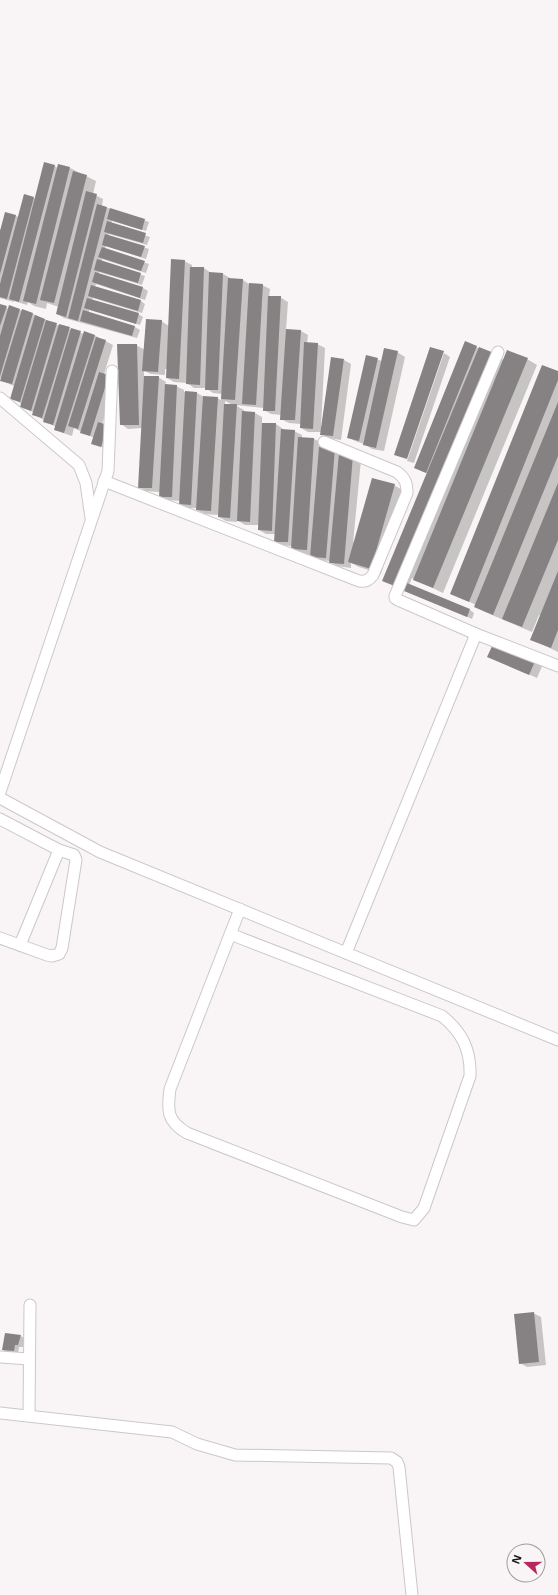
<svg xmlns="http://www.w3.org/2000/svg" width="558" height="1595" font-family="'Noto Sans',sans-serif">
<rect width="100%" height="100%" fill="#f9f5f6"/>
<g fill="#0003" fill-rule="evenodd">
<path d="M54 166 58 168H70L96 181 93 194 103 199 102 206 149 222 146 231 112 221 111 224 150 237 147 245 109 234 108 236 149 249 146 259 106 246 105 249 149 264 146 273 102 259V262L145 276 142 285 99 272V274L143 288 148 291 145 300 96 284 95 287 141 301 145 304 142 313 93 298 92 300 138 314 143 317 140 325 89 310V313L135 327 140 330 137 338 64 318 57 314 59 307 47 303 46 309 34 306 28 302 27 305 14 301V302L0 298V231L6 213 19 217 33 198 36 199Z"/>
<path d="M184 261 192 265V268H204L211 273 223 274 230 278V279L243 280 249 284 262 285 270 289 269 297H280L288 302 286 330 301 331 308 335 307 343 317 344 325 348 321 427H322L344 360 351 364 341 440 329 438 321 434 322 432H308L301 428V424L289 423 281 419 282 415 271 414 264 410V408L235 405 244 410V412L255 413 262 417V424H276L283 429V431H294L302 435V438L314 439 361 460 353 543 394 485 404 491 381 574 359 567 351 563V568L337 566 330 561 318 560 311 555 302 554 292 549V546L282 545 275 541V534H266L259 530V525H245L237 520V522L226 521 219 517V515L205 514 197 510V508H187L180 504V501L168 500 160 496V492L146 491 139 487 142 428 128 429 121 424 136 345 145 350 161 321 169 326ZM165 369H167V378L174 382 187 383 194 388H206L213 393 222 394 221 400 217 398 204 397 197 393 184 392V390L176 386 165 385 166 382 158 377H144V371L151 374 165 375ZM225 401 233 405H225Z"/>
<path d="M0 305 9 309 10 307 33 314 60 326 84 334 94 335 113 345 104 374 116 380 102 424 106 449 92 443 94 438 74 428 72 436 63 433 55 429 56 427 33 414V412L22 407V404L11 398 14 386 2 381V378H0Z"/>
<path d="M465 342 504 360 527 359 537 365 443 593 412 578 409 585 470 610 474 613 472 619 410 593 384 580 428 474 415 467Z"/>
<path d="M397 352 405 357 384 451 372 449 364 444 355 441 348 437 366 356 382 361Z"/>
<path d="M444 353 450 357 414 463 407 461Z"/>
<path d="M558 372V652L531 639 541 616 539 615 532 632 485 612 475 607 476 605 451 593Z"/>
<path d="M494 643 543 664 537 678 489 657Z"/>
<path d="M533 1313 541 1317 546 1365 527 1367 520 1363Z"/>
<path d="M20 1336 25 1338 23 1347H19L18 1353H8L3 1350Z"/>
</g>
<g fill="#868283">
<path d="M44 162 55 165 19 302 9 299Z"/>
<path d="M58 164 70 167 36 304 23 301Z"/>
<path d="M73 171 87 175 54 303 40 300Z"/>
<path d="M86 191 97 194 66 317 56 314Z"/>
<path d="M24 194 34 197 7 299 0 297V284Z"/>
<path d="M97 204 107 207 78 321 68 318Z"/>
<path d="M110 208 145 219 142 230 107 219Z"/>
<path d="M5 212 16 215 0 274V231Z"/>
<path d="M107 221 146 233 143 243 104 232Z"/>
<path d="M105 234 145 246 141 257 102 245Z"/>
<path d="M102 247 145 261 141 271 98 257Z"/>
<path d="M97 259 141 273 138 283 94 270Z"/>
<path d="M171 259 185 260 179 379 166 378Z"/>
<path d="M190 267H204L200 385 186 384Z"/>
<path d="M95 272 143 287 140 298 92 282Z"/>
<path d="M209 272 223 273 218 390H205Z"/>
<path d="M228 278 243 279 235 400 221 399Z"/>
<path d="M249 283 263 284 256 405 242 404Z"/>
<path d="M91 285 141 300 138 311 88 296Z"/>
<path d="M268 296H281L275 411H263Z"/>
<path d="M87 298 139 313 136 324 84 308Z"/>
<path d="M0 304 7 306 0 326Z"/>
<path d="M9 305 20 309 0 376V336Z"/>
<path d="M22 309 33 313 12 384 0 381Z"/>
<path d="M83 310 135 326 132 336 80 321Z"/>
<path d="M35 315 45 319 20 402 10 399Z"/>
<path d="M146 319 162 320 158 372 142 371Z"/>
<path d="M46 320 57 323 31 411 20 407Z"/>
<path d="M59 324 70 327 42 418 32 415Z"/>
<path d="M71 328 81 331 53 425 43 422Z"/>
<path d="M286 329 301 330 295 420H280Z"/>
<path d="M84 331 95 335 64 433 54 430Z"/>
<path d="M96 337 106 340 78 429 68 426Z"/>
<path d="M465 341 477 346 426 473 414 468Z"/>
<path d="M304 342 318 343 313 429 300 428Z"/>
<path d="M117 344H137L139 425H120Z"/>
<path d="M430 347 444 351 407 459 394 455Z"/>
<path d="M479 347 494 353 397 587 382 581Z"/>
<path d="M384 348 398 351 376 448 363 445Z"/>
<path d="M507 350 528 358 433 588 413 580Z"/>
<path d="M366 355 378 358 359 441 347 438Z"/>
<path d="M331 357 344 359 333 436 320 435Z"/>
<path d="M542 365 558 371V380L469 602 450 594Z"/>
<path d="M99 372 109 375 90 436 80 433Z"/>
<path d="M144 376H159L152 488H138Z"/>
<path d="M165 384 177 385 172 497H159Z"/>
<path d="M185 391 197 392 191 505 179 504Z"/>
<path d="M203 396 218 397 211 511 196 510Z"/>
<path d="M558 402V456L493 615 474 607Z"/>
<path d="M224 404H237L230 518 218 517Z"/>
<path d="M242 411 255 412 250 522 237 521Z"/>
<path d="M98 422 108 425 101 447 91 444Z"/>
<path d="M262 423H276L272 531 258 530Z"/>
<path d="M281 429 295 430 288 542H274Z"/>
<path d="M298 437 314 438 307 550 291 549Z"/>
<path d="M319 447 335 448 326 558 310 557Z"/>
<path d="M339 453 353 455 344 564 329 563Z"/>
<path d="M372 478 395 484 371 569 348 562Z"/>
<path d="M558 483V540L522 627 502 619Z"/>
<path d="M558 571V630L551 648 530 640Z"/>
<path d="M407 583 470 609 467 617 404 591Z"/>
<path d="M494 642 536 659 529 675 487 657Z"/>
<path d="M534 1312 539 1362 519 1364 514 1314Z"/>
<path d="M5 1333 21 1335 18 1345H15L14 1351 2 1350Z"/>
</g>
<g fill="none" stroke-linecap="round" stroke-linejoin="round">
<defs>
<g id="minor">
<path d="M0 398 79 465 86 483 91 518"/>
<path d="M104 481 359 581C366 582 369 580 373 575L407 493C407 483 405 478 397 472L324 442"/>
<path d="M476 634 558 666"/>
<path d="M0 792 108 471 112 371"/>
<path d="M0 798 100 852 558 1040"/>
<path d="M0 819 59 850 74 855 76 860 62 948 59 954 52 956 47 955 0 938"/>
<path d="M230 934 442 1016C462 1032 471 1050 470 1076L424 1208 414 1220 402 1217 187 1133C167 1121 167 1111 170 1089L240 909"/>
<path d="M20 945 59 850"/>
<path d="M346 953 476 634 398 600 395 598V596L498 352"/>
<path d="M0 1357 29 1359"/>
<path d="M0 1413 172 1432 197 1444 235 1455 391 1458 397 1462 399 1467 412 1595"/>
<path d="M29 1415 30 1305"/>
</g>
</defs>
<use href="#minor" stroke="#ccc8c9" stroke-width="13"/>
<use href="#minor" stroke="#fff" stroke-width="11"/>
</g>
<g transform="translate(526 1563) rotate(291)"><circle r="19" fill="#f9f5f6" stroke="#9f9c9d"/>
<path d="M0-3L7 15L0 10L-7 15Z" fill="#b6285f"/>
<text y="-6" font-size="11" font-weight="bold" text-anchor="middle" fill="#181717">N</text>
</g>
</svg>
